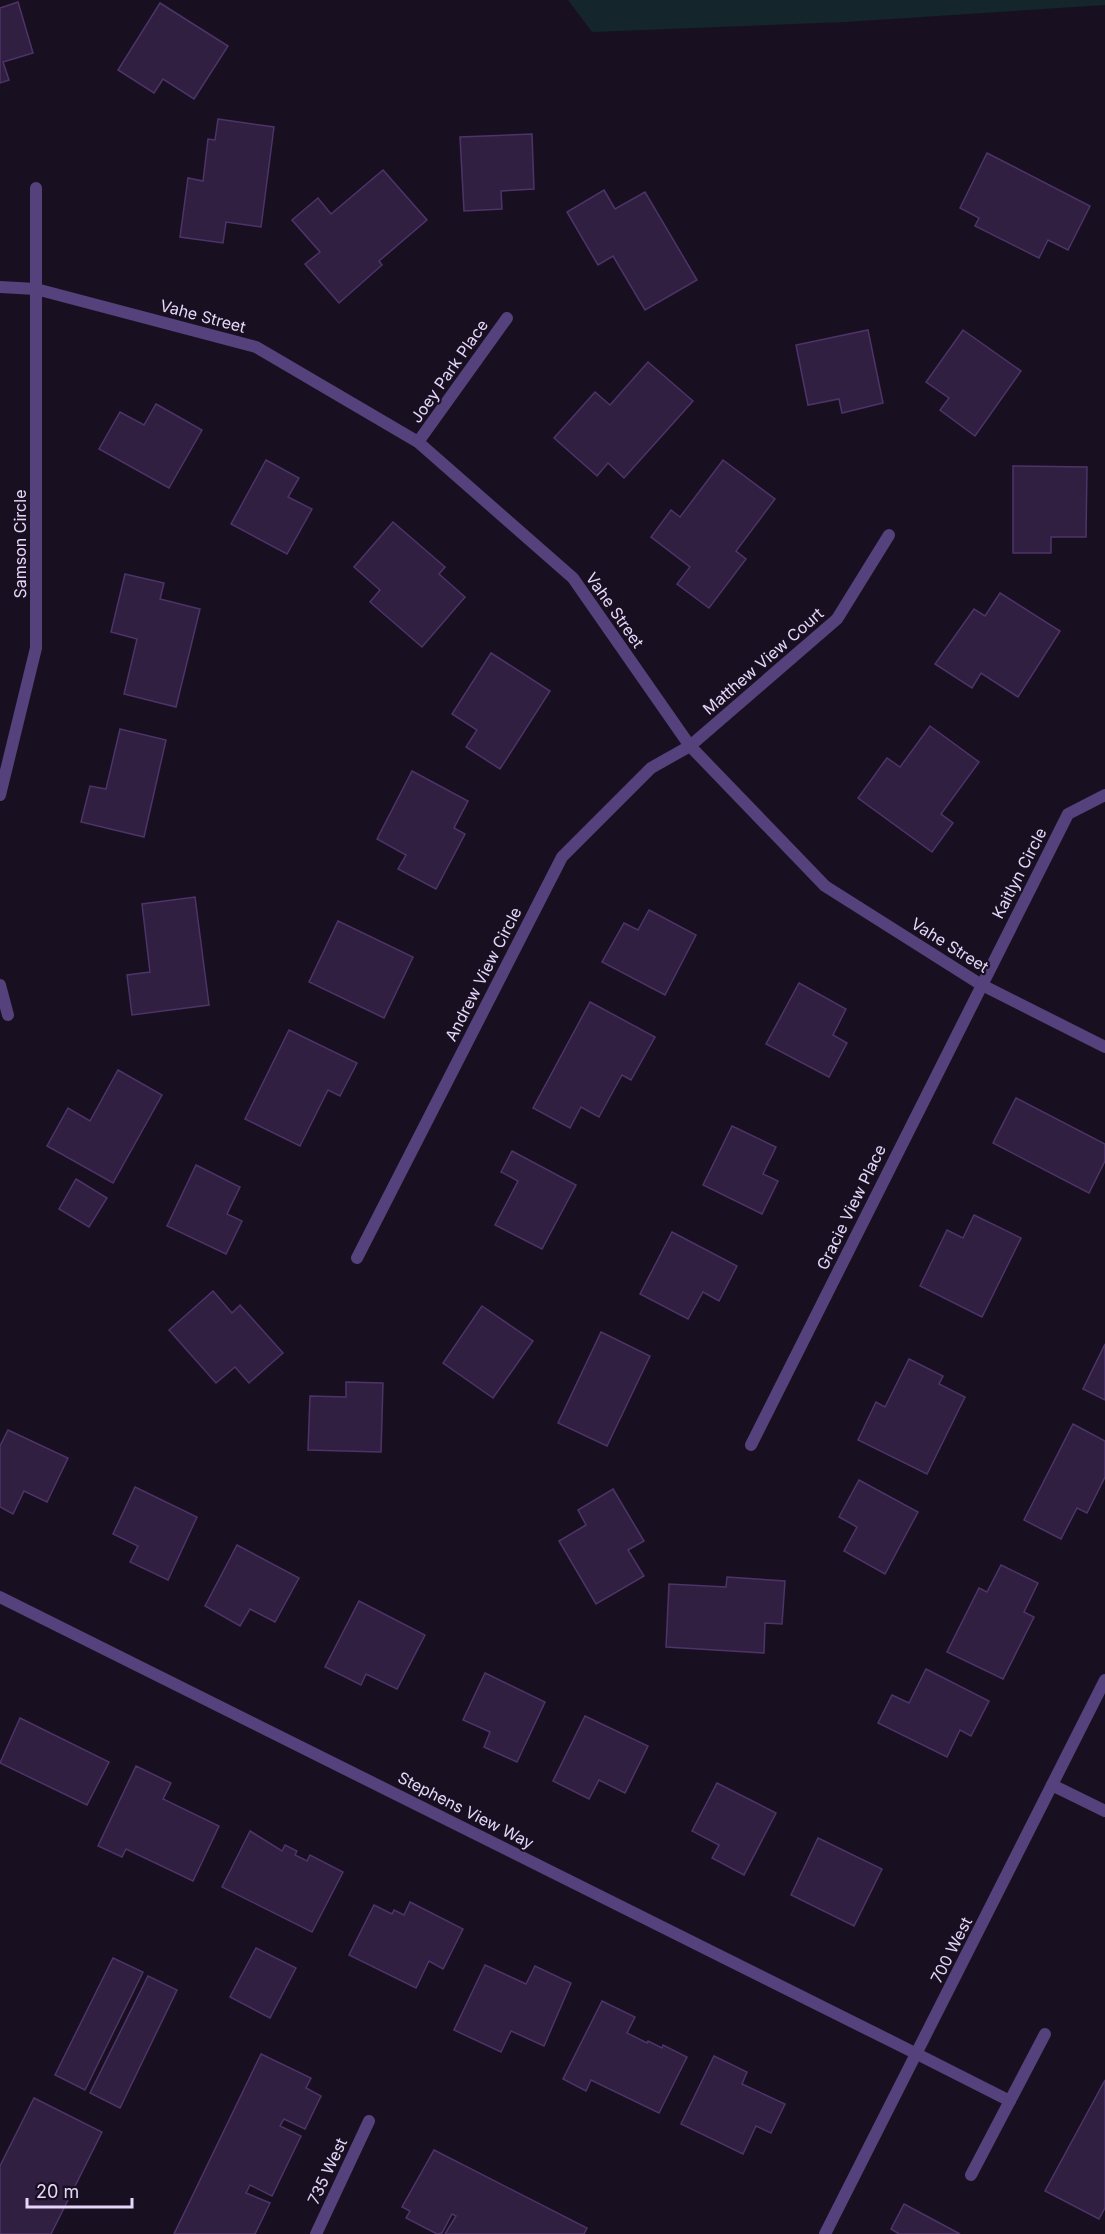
<svg xmlns="http://www.w3.org/2000/svg" width="1105" height="2234" font-family="Inter,sans-serif">
<rect width="100%" height="100%" fill="#181021"/>
<path fill="#14252b" d="M568 0H1105V5L845 22 592 32Z"/>
<g fill="#301f40" stroke="#4e3369" stroke-width="1.5">
<path d="M18 2 33 53 3 62 9 80 0 83V8Z"/>
<path d="M160 3 228 46 194 99 163 79 154 93 118 70Z"/>
<path d="M218 119 274 127 261 227 226 222 223 243 180 237 188 178 203 181 208 139 215 140Z"/>
<path d="M532 134 534 189 501 191 502 209 464 211 460 137Z"/>
<path d="M987 153 1090 206 1068 250 1048 240 1039 258 975 226 979 218 960 208Z"/>
<path d="M383 170 427 220 379 261 382 265 339 303 305 264 320 252 292 220 318 198 331 214Z"/>
<path d="M604 190 615 209 645 192 697 280 645 310 613 256 598 265 567 212Z"/>
<path d="M868 330 883 403 842 413 839 399 808 405 796 345Z"/>
<path d="M963 330 1021 371 975 436 940 410 949 398 926 382Z"/>
<path d="M648 362 693 401 624 478 608 463 597 476 554 438 595 392 610 405Z"/>
<path d="M156 404 202 430 169 488 99 449 120 412 144 425Z"/>
<path d="M266 460 299 478 288 497 312 509 287 554 231 524Z"/>
<path d="M723 460 775 499 736 551 746 559 709 608 677 584 690 567 651 537 671 510 680 517Z"/>
<path d="M1013 466 1087 467 1086 537H1051V553H1013Z"/>
<path d="M393 522 445 567 439 574 465 597 422 647 370 602 380 590 354 567Z"/>
<path d="M125 574 164 583 160 599 200 609 176 707 124 694 137 639 111 632Z"/>
<path d="M1000 593 1060 631 1018 697 981 673 972 688 935 664 974 609 985 616Z"/>
<path d="M491 653 550 691 500 769 466 747 477 730 452 714Z"/>
<path d="M930 726 979 762 941 814 953 823 932 852 858 798 887 758 900 767Z"/>
<path d="M120 729 166 740 144 837 81 822 90 786 106 789Z"/>
<path d="M412 771 468 801 454 828 465 834 436 889 398 869 406 855 377 839Z"/>
<path d="M195 897 209 1005 132 1015 127 975 150 972 142 904Z"/>
<path d="M649 910 696 935 665 995 602 962 624 923 638 930Z"/>
<path d="M338 921 413 957 384 1018 309 982Z"/>
<path d="M799 983 846 1009 833 1035 847 1043 829 1077 766 1044Z"/>
<path d="M590 1002 655 1037 631 1080 622 1075 599 1117 581 1107 570 1128 533 1108Z"/>
<path d="M289 1030 357 1063 340 1096 328 1090 300 1146 245 1119Z"/>
<path d="M118 1070 162 1095 113 1183 47 1146 68 1108 90 1121Z"/>
<path d="M1016 1098 1105 1144V1161L1089 1193 993 1143Z"/>
<path d="M732 1126 776 1147 763 1174 778 1181 762 1214 703 1185Z"/>
<path d="M512 1151 576 1185 542 1249 495 1225 518 1181 501 1172Z"/>
<path d="M196 1165 240 1187 227 1214 242 1221 226 1254 167 1226Z"/>
<path d="M76 1179 107 1198 89 1227 59 1209Z"/>
<path d="M974 1215 1021 1238 982 1317 920 1286 947 1230 963 1238Z"/>
<path d="M672 1232 737 1266 719 1301 703 1292 688 1319 640 1294Z"/>
<path d="M213 1291 232 1313 240 1305 283 1353 249 1383 235 1367 216 1383 169 1330Z"/>
<path d="M482 1306 533 1341 493 1398 443 1363Z"/>
<path d="M601 1332 650 1356 607 1446 558 1423Z"/>
<path d="M1105 1344V1400L1083 1389Z"/>
<path d="M909 1359 943 1376 939 1384 965 1397 927 1474 858 1440 876 1402 885 1407Z"/>
<path d="M346 1382 383 1383 381 1452 308 1450 310 1396 346 1397Z"/>
<path d="M1073 1424 1105 1441V1477L1087 1513 1077 1508 1061 1539 1024 1520Z"/>
<path d="M8 1430 68 1458 47 1502 24 1491 13 1514 0 1507V1446Z"/>
<path d="M859 1480 918 1512 885 1574 844 1551 857 1527 839 1517Z"/>
<path d="M135 1487 197 1517 168 1580 130 1562 138 1546 113 1534Z"/>
<path d="M613 1489 644 1541 628 1550 644 1576 596 1604 559 1541 586 1525 578 1510Z"/>
<path d="M237 1545 299 1578 275 1622 250 1609 240 1626 205 1606Z"/>
<path d="M1001 1565 1038 1583 1024 1612 1034 1617 1003 1679 947 1652 979 1588 987 1592Z"/>
<path d="M727 1577 785 1581 782 1624 765 1623 764 1653 666 1647 669 1584 726 1587Z"/>
<path d="M359 1601 425 1635 397 1689 366 1674 361 1685 325 1667Z"/>
<path d="M926 1669 989 1701 971 1736 960 1730 947 1757 878 1723 892 1695 909 1703Z"/>
<path d="M485 1673 545 1702 517 1762 484 1747 490 1732 463 1720Z"/>
<path d="M585 1716 648 1746 625 1793 599 1780 589 1799 553 1781Z"/>
<path d="M20 1718 109 1762 87 1805 0 1763Z"/>
<path d="M136 1766 171 1783 163 1799 219 1826 193 1881 126 1849 122 1857 98 1846Z"/>
<path d="M717 1783 776 1813 744 1875 712 1858 719 1845 692 1831Z"/>
<path d="M250 1831 282 1851 285 1845 297 1851 295 1855 307 1861 310 1855 343 1872 312 1932 222 1887Z"/>
<path d="M818 1838 882 1869 854 1926 791 1895Z"/>
<path d="M410 1902 463 1929 443 1969 429 1961 416 1988 349 1955 374 1905 392 1914 394 1910 404 1915Z"/>
<path d="M256 1948 296 1968 270 2018 230 1997Z"/>
<path d="M113 1958 143 1972 85 2090 55 2075Z"/>
<path d="M485 1965 526 1984 535 1966 571 1983 544 2046 511 2031 501 2052 454 2030Z"/>
<path d="M148 1976 177 1990 120 2108 90 2093Z"/>
<path d="M602 2001 635 2017 627 2033 647 2043 648 2041 662 2048 663 2045 687 2057 659 2113 591 2080 586 2091 563 2079Z"/>
<path d="M261 2054 311 2078 306 2088 321 2096 305 2129 284 2119 280 2126 301 2136 272 2196 250 2185 246 2193 270 2203 255 2234H174Z"/>
<path d="M714 2056 747 2072 742 2084 785 2104 771 2133 756 2126 743 2154 681 2124Z"/>
<path d="M1105 2080V2208L1099 2219 1045 2191Z"/>
<path d="M34 2098 102 2132 51 2234H0V2166Z"/>
<path d="M434 2150 587 2228 584 2234H445L456 2216 452 2214 442 2233 437 2234 406 2218 410 2211 402 2207Z"/>
<path d="M904 2204 960 2234H899L891 2229Z"/>
</g>
<g fill="none" stroke-linecap="round" stroke-linejoin="round">
<g stroke="#55417b" stroke-width="12">
<path d="M1052 1785 1105 1811"/>
<path d="M917 2054 1010 2101"/>
<path d="M971 2175 1045 2034"/>
</g>
<g stroke="#55417b" stroke-width="12">
<path d="M0 287 36 289 256 347 418 442 573 578 690 746 825 886 980 984 1105 1047"/>
<path d="M418 442 507 318"/>
<path d="M0 795 36 648V188"/>
<path d="M0 985 8 1015"/>
<path d="M357 1258 562 857 651 768 690 746 837 619 889 535"/>
<path d="M751 1445 1068 814 1105 795"/>
<path d="M0 1597 917 2054"/>
<path d="M316 2234 369 2121"/>
</g>
<path stroke="#55417b" stroke-width="12" d="M825 2234 1105 1680"/>
</g>
<g text-anchor="middle" stroke-width="4.5" stroke-linejoin="round" paint-order="stroke">
<g font-size="16" fill="#e5d6fa" stroke="#181021">
<text transform="translate(203 316) rotate(15)" y="6">Vahe Street</text>
<text transform="translate(449 371) rotate(-55)" y="6">Joey Park Place</text>
<text transform="translate(20 544) rotate(-90)" y="6">Samson Circle</text>
<text transform="translate(615 610) rotate(55)" y="6">Vahe Street</text>
<text transform="translate(763 661) rotate(-41)" y="6">Matthew View Court</text>
<text transform="translate(1019 873) rotate(-63)" y="6">Kaitlyn Circle</text>
<text transform="translate(950 945) rotate(32)" y="6">Vahe Street</text>
<text transform="translate(483 974) rotate(-63)" y="6">Andrew View Circle</text>
<text transform="translate(851 1207) rotate(-64)" y="6">Gracie View Place</text>
<text transform="translate(466 1810) rotate(27)" y="6">Stephens View Way</text>
<text transform="translate(951 1950) rotate(-63)" y="6">700 West</text>
<text transform="translate(327 2171) rotate(-65)" y="6">735 West</text>
</g>
</g>
<path d="M27 2198v9h105v-9" fill="none" stroke="#e5d6fa" stroke-width="3"/>
<text x="36" y="2198" font-size="18" fill="#e5d6fa" stroke="#181021" stroke-width="4.5" paint-order="stroke">20 m</text>
</svg>
